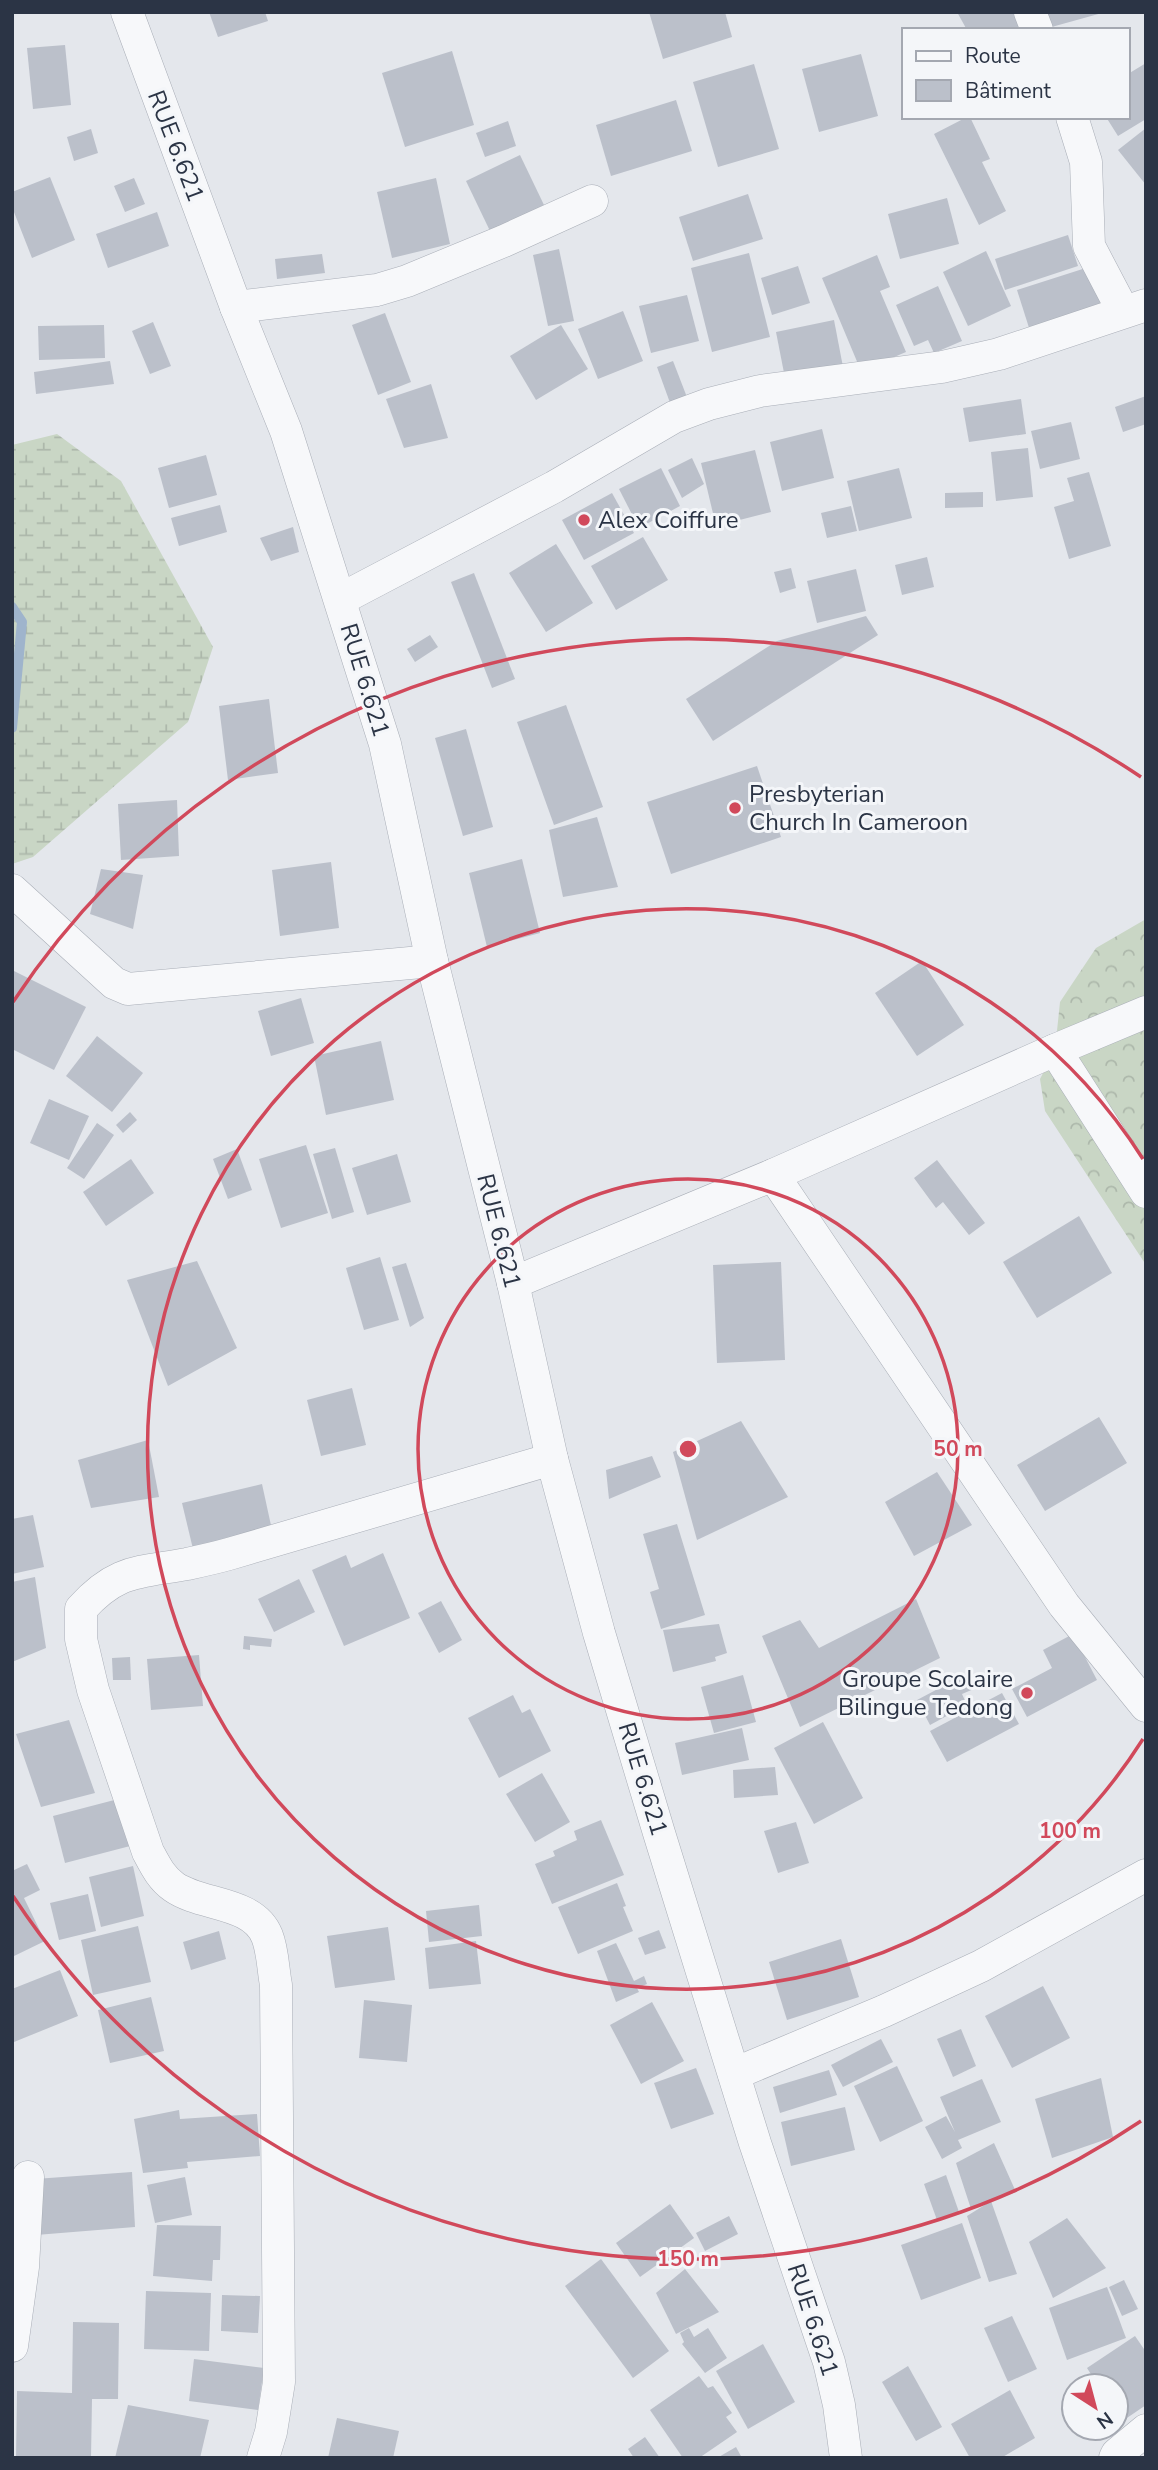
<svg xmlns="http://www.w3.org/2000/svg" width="1158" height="2470" font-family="'Nunito Sans',sans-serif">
<defs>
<pattern id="forest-crowns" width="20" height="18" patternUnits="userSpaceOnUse" patternTransform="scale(1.75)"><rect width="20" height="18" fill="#c9d6c5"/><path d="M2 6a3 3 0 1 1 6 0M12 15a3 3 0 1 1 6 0" fill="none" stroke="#adb8ab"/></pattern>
<pattern id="wetland-marsh" width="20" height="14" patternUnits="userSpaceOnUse" patternTransform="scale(1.75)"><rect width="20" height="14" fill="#c9d6c5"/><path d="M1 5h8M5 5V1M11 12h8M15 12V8" fill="none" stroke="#adb8ab"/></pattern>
</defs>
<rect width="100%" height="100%" fill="#e4e7ec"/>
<path fill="url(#forest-crowns)" d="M1146 919V1265L1045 1111 1040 1079 1055 1050 1060 1002 1096 948Z"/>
<path fill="url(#wetland-marsh)" d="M57 434 121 481 213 647 188 722 33 857 12 864V445Z"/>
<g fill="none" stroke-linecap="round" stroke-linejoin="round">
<path stroke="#9fb4cc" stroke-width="10" d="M12 607 22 622 12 728"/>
</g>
<g fill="#bbc0ca">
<path d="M209 12H265L268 21 218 37Z"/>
<path d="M649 12H725L732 37 663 59Z"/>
<path d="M957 12H1015L1022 25 1015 30H967Z"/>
<path d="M1043 12H1102V13L1048 28Z"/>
<path d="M65 45 71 105 33 109 27 48Z"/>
<path d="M452 51 474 125 405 147 382 73Z"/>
<path d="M861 54 878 116 819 132 802 69Z"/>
<path d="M1146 63V119L1118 136 1106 117H1128V74Z"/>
<path d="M754 64 779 149 718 167 693 82Z"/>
<path d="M676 100 692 151 611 176 596 125Z"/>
<path d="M967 117H970L990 159 982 162 1006 211 979 225 934 134Z"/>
<path d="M508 121 516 146 485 157 476 133Z"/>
<path d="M1146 128V185L1118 150Z"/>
<path d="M91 129 98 153 74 161 67 137Z"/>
<path d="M520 155 544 205 490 231 466 181Z"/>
<path d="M50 177 75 240 32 258 12 207V192Z"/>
<path d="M134 178 145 204 125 212 114 186Z"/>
<path d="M436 178 450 244 392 258 377 192Z"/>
<path d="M748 194 763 239 693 261 679 217Z"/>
<path d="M947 198 959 244 900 259 888 214Z"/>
<path d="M157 212 169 246 108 268 96 234Z"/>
<path d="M1068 235 1078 266 1005 290 995 259Z"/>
<path d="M559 249 574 321 548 326 533 255Z"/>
<path d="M986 251 1011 306 968 326 943 272Z"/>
<path d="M749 253 770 337 712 352 691 268Z"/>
<path d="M322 254 325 273 277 279 275 259Z"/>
<path d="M877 255 890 287 880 291 906 352 861 371 822 278Z"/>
<path d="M798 266 810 303 772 315 761 278Z"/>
<path d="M1092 266 1106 310 1031 334 1017 290Z"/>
<path d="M938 286 962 341 934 353 928 340 914 346 896 305Z"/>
<path d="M687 295 699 341 651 353 639 306Z"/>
<path d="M623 311 643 361 598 379 578 329Z"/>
<path d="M385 313 411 382 378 395 352 325Z"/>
<path d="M834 320 843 367 785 378 776 332Z"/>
<path d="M153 322 171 366 150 374 132 331Z"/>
<path d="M104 325 105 358 39 360 38 326Z"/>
<path d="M561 325 588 369 536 400 510 356Z"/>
<path d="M110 361 114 384 36 394 34 372Z"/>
<path d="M673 361 690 405 673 411 657 367Z"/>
<path d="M431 384 448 438 404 448 386 399Z"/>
<path d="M1146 396V424L1123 432 1115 407Z"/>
<path d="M1021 399 1026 434 969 442 963 408Z"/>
<path d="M1071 422 1080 459 1040 469 1031 431Z"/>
<path d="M822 429 834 478 782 491 770 442Z"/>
<path d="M1028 448 1033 497 996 501 991 452Z"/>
<path d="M755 450 771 512 716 526 701 463Z"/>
<path d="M206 455 217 495 169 508 158 468Z"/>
<path d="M692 458 704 484 682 498 668 470Z"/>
<path d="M661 468 680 506 639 528 619 489Z"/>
<path d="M899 468 912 518 859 531 847 481Z"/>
<path d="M1089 472 1111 546 1069 559 1054 507 1074 501 1067 478Z"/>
<path d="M983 492V507L945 508V493Z"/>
<path d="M612 493 634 533 584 560 562 520Z"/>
<path d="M220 505 227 532 179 546 171 518Z"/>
<path d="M851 506 857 531 827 538 821 513Z"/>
<path d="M293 527 299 552 271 561 260 538Z"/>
<path d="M643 537 668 580 616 610 591 566Z"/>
<path d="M556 544 593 603 546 632 509 573Z"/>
<path d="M927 557 934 587 902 595 895 565Z"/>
<path d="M791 568 796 588 780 593 774 572Z"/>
<path d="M856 569 866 611 817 623 807 581Z"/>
<path d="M474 573 515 679 492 688 451 582Z"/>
<path d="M866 616 878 635 713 741 686 699 777 641Z"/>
<path d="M430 635 438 647 415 662 407 649Z"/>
<path d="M269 699 278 773 228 780 219 706Z"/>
<path d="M566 705 603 807 554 825 517 722Z"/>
<path d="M466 729 493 827 463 836 435 738Z"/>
<path d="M757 766 781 837 671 874 647 802Z"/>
<path d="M177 800 179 856 121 860 118 804Z"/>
<path d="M597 817 618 887 563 897 549 830Z"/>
<path d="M522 859 540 933 487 947 469 873Z"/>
<path d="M331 862 339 928 280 936 272 870Z"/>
<path d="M101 869 143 875 133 929 90 914Z"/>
<path d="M922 961 964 1025 917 1056 875 993Z"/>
<path d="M12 970 86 1007 54 1070 12 1049Z"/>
<path d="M301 998 314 1043 271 1056 258 1011Z"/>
<path d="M97 1036 143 1073 112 1112 66 1076Z"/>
<path d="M381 1041 394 1100 326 1115 314 1056Z"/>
<path d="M49 1099 89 1116 69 1160 30 1143Z"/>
<path d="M130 1112 137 1120 123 1133 116 1125Z"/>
<path d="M97 1123 114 1135 84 1179 67 1168Z"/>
<path d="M306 1145 328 1213 281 1228 259 1159Z"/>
<path d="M335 1148 354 1212 332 1219 313 1154Z"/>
<path d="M237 1149 252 1190 228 1199 213 1159Z"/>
<path d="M397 1154 411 1202 367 1215 352 1168Z"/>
<path d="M131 1159 154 1193 106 1226 83 1192Z"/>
<path d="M937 1160 985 1223 969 1235 943 1202 936 1208 914 1178Z"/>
<path d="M1079 1216 1112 1273 1037 1318 1003 1262Z"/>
<path d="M380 1257 399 1320 364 1330 346 1268Z"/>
<path d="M197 1261 237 1348 168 1386 127 1280Z"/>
<path d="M781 1262 785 1360 717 1363 713 1265Z"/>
<path d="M406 1263 424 1318 410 1327 392 1267Z"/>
<path d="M352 1388 366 1445 321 1456 307 1400Z"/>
<path d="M1099 1417 1127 1463 1045 1511 1017 1465Z"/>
<path d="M741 1421 788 1497 697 1540 673 1452Z"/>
<path d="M148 1440 159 1497 91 1508 78 1460Z"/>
<path d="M652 1456 661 1477 609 1499 606 1470Z"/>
<path d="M937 1472 972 1525 914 1556 885 1502Z"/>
<path d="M262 1484 272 1530 193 1549 182 1503Z"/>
<path d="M33 1515 44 1567 12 1574V1519Z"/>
<path d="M677 1524 705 1615 661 1629 650 1592 659 1589 643 1534Z"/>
<path d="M383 1553 410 1618 344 1646 312 1570 346 1555 351 1568Z"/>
<path d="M35 1577 46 1648 12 1662V1582Z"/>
<path d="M299 1579 315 1612 274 1632 258 1599Z"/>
<path d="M916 1599 940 1658 800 1727 762 1636 800 1620 819 1648Z"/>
<path d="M441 1601 462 1640 439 1653 418 1613Z"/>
<path d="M719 1624 727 1653 715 1657 716 1661 673 1672 663 1630Z"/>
<path d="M1073 1634 1097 1680 1027 1717 1012 1689 1052 1668 1043 1650Z"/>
<path d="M244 1636 272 1639 271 1647 250 1645V1650L243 1649Z"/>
<path d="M199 1655 203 1706 151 1710 147 1659Z"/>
<path d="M130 1657 131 1680H113L112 1658Z"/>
<path d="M968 1673 976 1688 962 1694 967 1705 930 1725 917 1700Z"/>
<path d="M743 1675 756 1722 714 1733 701 1687Z"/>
<path d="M1002 1693 1019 1724 947 1762 930 1731Z"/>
<path d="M513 1695 522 1713 530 1709 551 1751 499 1778 468 1718Z"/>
<path d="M69 1720 95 1793 41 1807 16 1734Z"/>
<path d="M823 1722 863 1798 814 1824 774 1748Z"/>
<path d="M742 1728 749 1760 682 1775 675 1743Z"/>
<path d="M775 1767 778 1795 734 1798 733 1770Z"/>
<path d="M542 1773 570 1822 535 1842 506 1794Z"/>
<path d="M122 1798 134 1845 65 1863 53 1816Z"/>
<path d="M601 1820 624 1875 552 1904 535 1864 555 1856 553 1851 577 1840 574 1831Z"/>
<path d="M796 1822 809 1863 778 1873 764 1831Z"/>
<path d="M27 1864 40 1890 24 1898 45 1941 12 1957V1871Z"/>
<path d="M133 1866 144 1916 101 1927 89 1877Z"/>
<path d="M617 1883 626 1906 623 1907 633 1931 578 1954 558 1907Z"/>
<path d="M88 1894 96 1931 59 1940 50 1903Z"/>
<path d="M479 1905 482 1936 429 1942 426 1911Z"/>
<path d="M138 1926 151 1982 93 1995 81 1940Z"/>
<path d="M388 1927 395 1980 335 1988 327 1936Z"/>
<path d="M659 1930 666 1948 645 1955 638 1938Z"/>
<path d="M219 1931 226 1959 191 1970 183 1942Z"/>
<path d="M841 1939 859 1997 787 2020 769 1962Z"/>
<path d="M476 1941 481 1984 429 1989 425 1948Z"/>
<path d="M616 1943 634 1981 644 1976 647 1984 637 1988 639 1992 616 2002 597 1951Z"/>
<path d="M60 1970 78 2016 14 2042 12 2037V1989Z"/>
<path d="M1043 1986 1070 2038 1012 2068 985 2016Z"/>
<path d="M151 1997 164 2051 110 2063 98 2010Z"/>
<path d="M364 2000 412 2005 407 2062 359 2058Z"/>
<path d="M652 2002 684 2061 641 2084 610 2025Z"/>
<path d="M961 2029 976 2066 953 2077 937 2039Z"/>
<path d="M881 2039 893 2062 843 2087 831 2065Z"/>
<path d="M897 2066 923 2121 880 2142 854 2086Z"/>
<path d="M696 2068 714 2114 671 2129 654 2083Z"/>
<path d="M829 2070 837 2095 780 2113 773 2087Z"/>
<path d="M1101 2078 1113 2137 1052 2158 1035 2099Z"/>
<path d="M982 2079 1001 2122 958 2140 962 2148 942 2159 925 2127 946 2116 955 2132 940 2097Z"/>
<path d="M845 2107 855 2150 791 2166 781 2122Z"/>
<path d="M179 2110 180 2119 257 2114 260 2156 187 2162 188 2168 143 2173 134 2119Z"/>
<path d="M994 2143 1016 2192 991 2201 1017 2274 989 2282 967 2216 991 2201 971 2209 956 2163Z"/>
<path d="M132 2172 135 2227 36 2235 35 2179Z"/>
<path d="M946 2175 959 2212 937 2220 924 2184Z"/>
<path d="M185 2177 192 2215 155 2223 147 2185Z"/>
<path d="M670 2204 694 2238 640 2277 616 2243Z"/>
<path d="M729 2216 738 2234 705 2251 696 2233Z"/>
<path d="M1067 2218 1106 2268 1053 2298 1029 2242Z"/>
<path d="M962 2223 981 2278 921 2300 901 2245Z"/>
<path d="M157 2225 221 2226 220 2260H213L212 2281 153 2276Z"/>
<path d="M601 2259 669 2351 633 2378 565 2286Z"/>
<path d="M685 2269 719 2312 676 2334 656 2293Z"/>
<path d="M1124 2280 1138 2309 1122 2316 1109 2287Z"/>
<path d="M1107 2287 1126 2338 1067 2360 1049 2308Z"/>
<path d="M146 2291 211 2293 209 2351 144 2349Z"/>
<path d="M222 2295 260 2296 258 2333 221 2331Z"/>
<path d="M1012 2316 1037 2369 1008 2382 984 2328Z"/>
<path d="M73 2322 119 2323 118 2399H92L91 2458H16L17 2391 72 2393Z"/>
<path d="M689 2328 694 2337 708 2328 727 2358 705 2373 682 2344 684 2342 680 2333Z"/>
<path d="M1135 2336 1146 2352V2405L1121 2422 1116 2414V2386H1086L1085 2384 1094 2379 1087 2368Z"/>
<path d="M763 2344 795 2402 748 2429 716 2371Z"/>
<path d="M194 2359 264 2368 258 2410 189 2401Z"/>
<path d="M908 2366 942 2427 916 2441 882 2382Z"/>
<path d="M699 2376 708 2388 713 2386 732 2413 726 2417 737 2432 699 2458H683L650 2410Z"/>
<path d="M1010 2390 1035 2438 1001 2458H970L951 2424Z"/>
<path d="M128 2405 209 2420 200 2458H115Z"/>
<path d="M337 2418 399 2431 393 2458H328Z"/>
<path d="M645 2437 660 2458H634L628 2449Z"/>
<path d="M736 2447 742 2458H717Z"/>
</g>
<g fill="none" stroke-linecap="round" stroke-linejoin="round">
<defs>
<g id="minor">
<path d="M127 12 236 307 286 431 385 744 432 961 513 1283 552 1459 599 1633 659 1833 755 2143 829 2362 839 2405 846 2458"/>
<path d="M1030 12 1037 30"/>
<path d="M1072 117 1086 162 1089 246 1123 311"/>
<path d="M236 307 377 290 407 281 504 241 592 201"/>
<path d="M341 599 554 487 674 417 709 404 760 391 942 367 999 354 1146 305"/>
<path d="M12 890 114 983 128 989 432 961"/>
<path d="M1055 1050 1146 1192"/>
<path d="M773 1175 1064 1605 1146 1706"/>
<path d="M513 1283 773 1175 1055 1050 1146 1012"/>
<path d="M734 2074 884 2011 981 1966 1146 1875"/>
<path d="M12 2346 23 2267 28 2177"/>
<path d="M263 2458 271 2432 279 2382 276 1985C273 1970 273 1951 267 1936 253 1901 201 1906 174 1887 161 1878 155 1865 148 1852L93 1690 81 1639V1609C117 1569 138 1573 187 1564 201 1561 215 1558 229 1554L552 1459"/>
<path d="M1115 2458 1117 2454 1146 2430"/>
</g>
</defs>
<use href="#minor" stroke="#a9aeb7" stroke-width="33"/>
<use href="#minor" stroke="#f7f8fa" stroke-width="32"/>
</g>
<g fill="none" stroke="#d1495b" stroke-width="3.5">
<circle cx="688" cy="1449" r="270"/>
<path d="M1143 1739A540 540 0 1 1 1143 1159"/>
<path d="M1141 2121A810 810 0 0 1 13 1896M13 1002A810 810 0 0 1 1141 777"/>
</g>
<g fill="#d1495b" stroke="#f4f6f9" stroke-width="2.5">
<circle cx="584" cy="520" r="7"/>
<circle cx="735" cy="808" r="7"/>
<circle cx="1027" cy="1693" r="7"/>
</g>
<g text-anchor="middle" stroke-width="6" stroke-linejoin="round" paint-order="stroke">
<g font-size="24" fill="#2b3445" stroke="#f4f6f9">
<text transform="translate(176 146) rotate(69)" y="8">RUE 6.621</text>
<text transform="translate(365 680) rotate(73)" y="8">RUE 6.621</text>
<text transform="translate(499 1231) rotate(76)" y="8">RUE 6.621</text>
<text transform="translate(643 1779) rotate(73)" y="8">RUE 6.621</text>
<text transform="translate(813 2320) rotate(72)" y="8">RUE 6.621</text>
</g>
<g font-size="24" fill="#2b3445" stroke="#f4f6f9" text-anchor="start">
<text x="598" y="528">Alex Coiffure</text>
<text x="749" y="802">Presbyterian<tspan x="749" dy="28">Church In Cameroon</tspan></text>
<text x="1013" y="1687" text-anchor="end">Groupe Scolaire<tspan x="1013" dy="28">Bilingue Tedong</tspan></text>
</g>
</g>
<circle cx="688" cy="1449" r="10" fill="#d1495b" stroke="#f4f6f9" stroke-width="3.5"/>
<g font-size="21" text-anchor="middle" font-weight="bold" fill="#d1495b" stroke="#f4f6f9" stroke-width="6" stroke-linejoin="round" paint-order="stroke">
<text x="958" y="1456">50 m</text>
<text x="1070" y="1838">100 m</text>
<text x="688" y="2266">150 m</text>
</g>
<rect width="1158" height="2470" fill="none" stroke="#2b3445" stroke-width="28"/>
<rect x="902" y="28" width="228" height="91" fill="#f4f6f9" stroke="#a4a8b1" stroke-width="2"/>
<rect x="916" y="51" width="35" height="10" fill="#f7f8fa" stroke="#a4a8b1" stroke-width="2"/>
<text x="965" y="63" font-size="21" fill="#2b3445">Route</text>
<rect x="916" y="80" width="35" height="21" fill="#bbc0ca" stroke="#a4a8b1" stroke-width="2"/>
<text x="965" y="98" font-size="21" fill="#2b3445">Bâtiment</text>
<g transform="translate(1095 2407) rotate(144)"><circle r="33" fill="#f4f6f9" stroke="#a4a8b1" stroke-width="2"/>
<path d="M0-5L12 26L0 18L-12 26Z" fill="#d1495b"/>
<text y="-10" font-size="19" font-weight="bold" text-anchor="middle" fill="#2b3445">N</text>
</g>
</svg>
